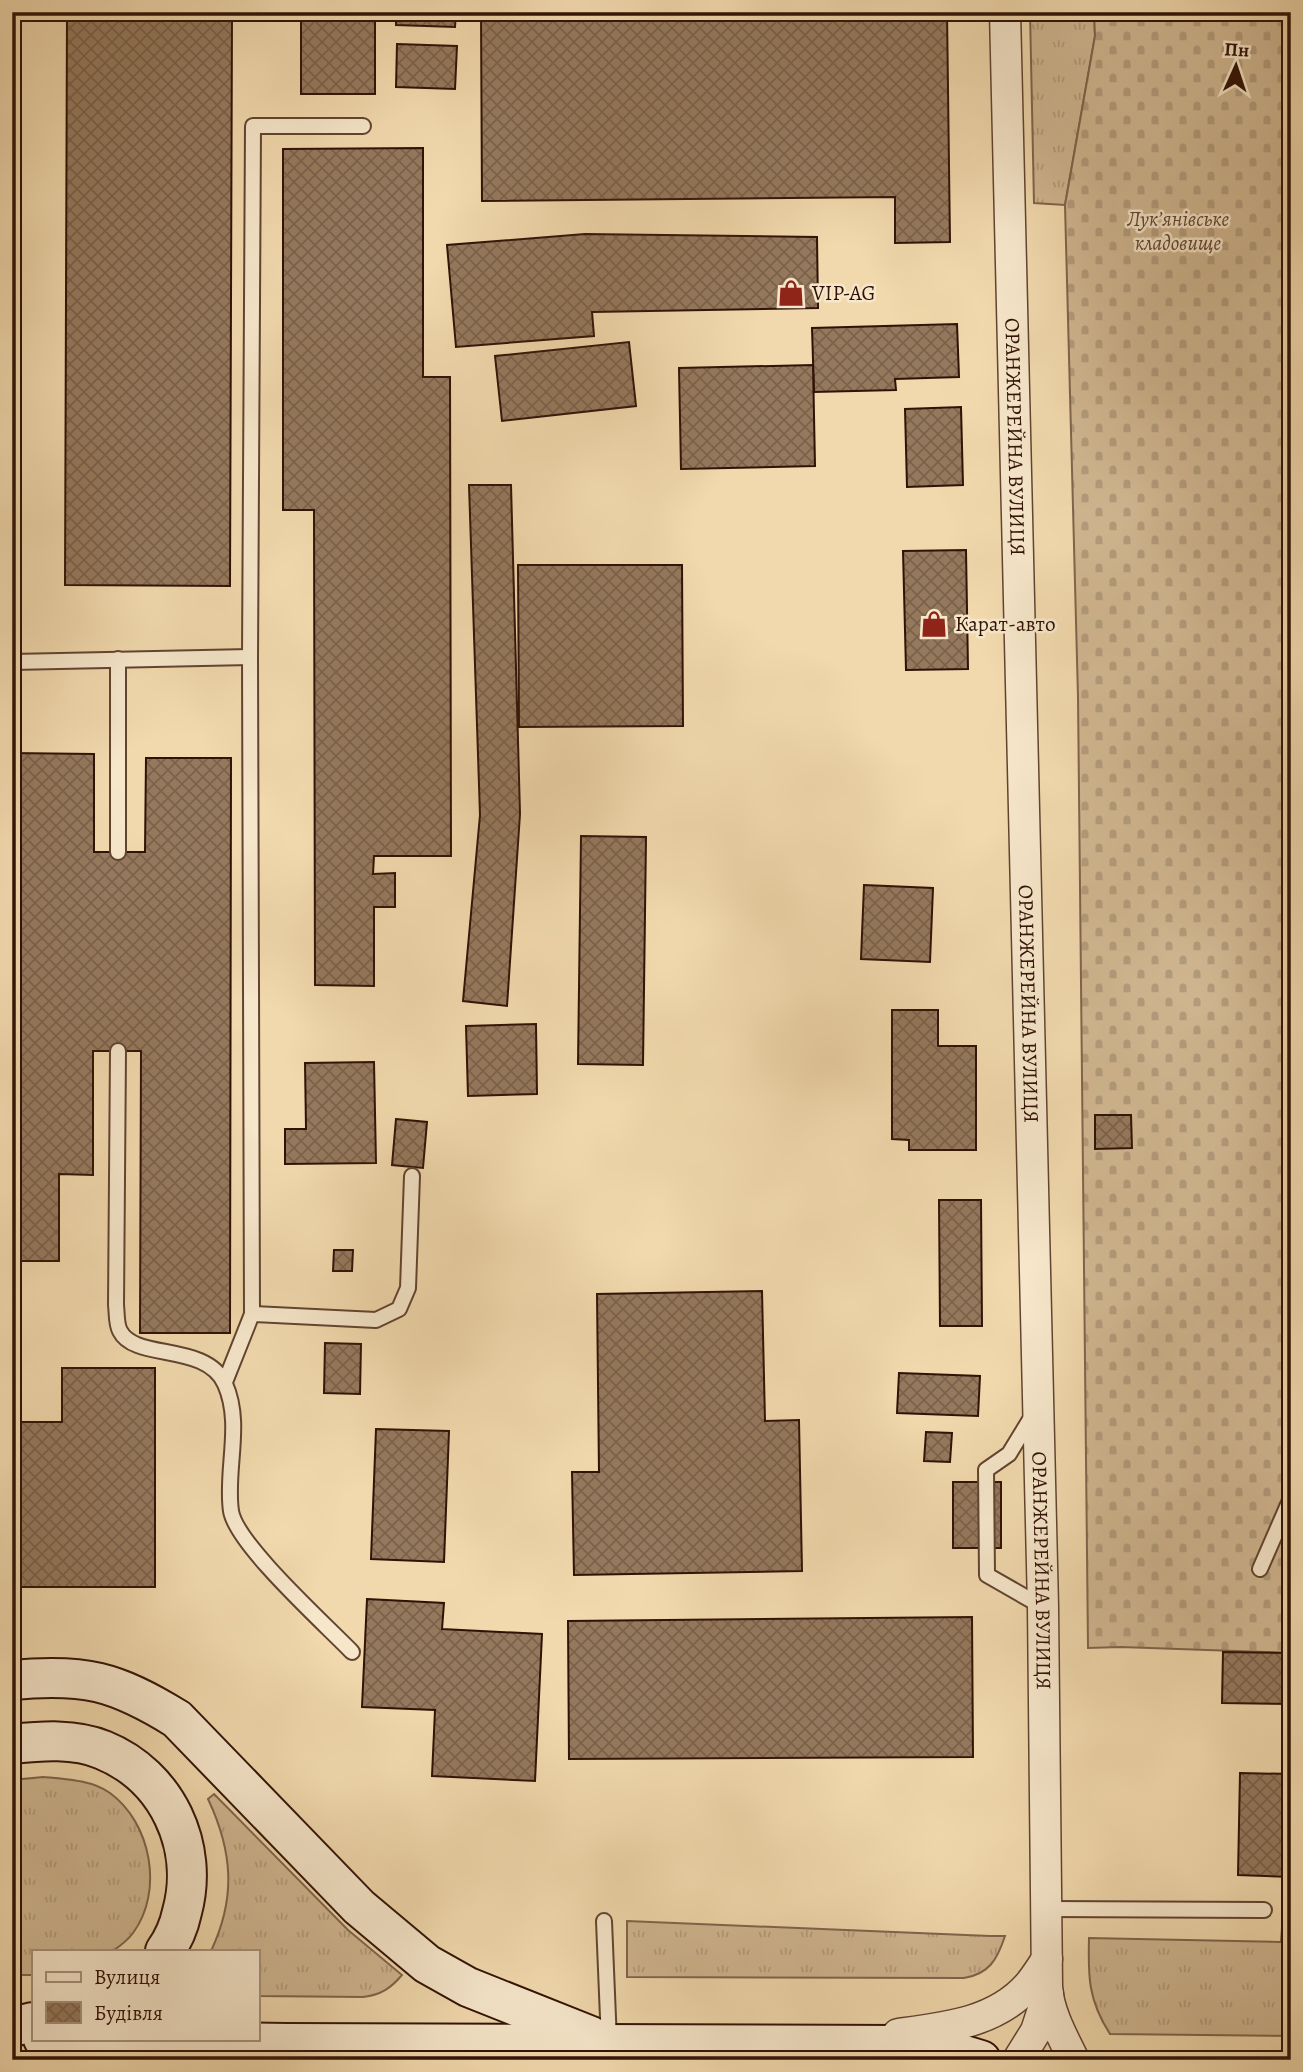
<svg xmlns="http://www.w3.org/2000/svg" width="1303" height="2072" font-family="Alegreya,serif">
<defs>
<pattern id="grass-tufts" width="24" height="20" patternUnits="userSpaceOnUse" patternTransform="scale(1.75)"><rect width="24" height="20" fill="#d0b791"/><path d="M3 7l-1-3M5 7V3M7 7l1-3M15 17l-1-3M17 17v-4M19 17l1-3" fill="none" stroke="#b39c7c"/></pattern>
<pattern id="cemetery-stones" width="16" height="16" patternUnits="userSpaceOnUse" patternTransform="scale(1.75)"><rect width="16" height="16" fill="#d0b791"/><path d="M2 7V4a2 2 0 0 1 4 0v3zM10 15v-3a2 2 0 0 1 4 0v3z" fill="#b39c7c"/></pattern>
<pattern id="building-cross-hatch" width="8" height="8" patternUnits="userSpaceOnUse" patternTransform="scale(1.75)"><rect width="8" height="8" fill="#95795d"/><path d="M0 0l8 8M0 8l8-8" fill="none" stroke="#7a624b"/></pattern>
</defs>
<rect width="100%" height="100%" fill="#f1d9ad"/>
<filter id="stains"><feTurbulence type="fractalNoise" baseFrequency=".00286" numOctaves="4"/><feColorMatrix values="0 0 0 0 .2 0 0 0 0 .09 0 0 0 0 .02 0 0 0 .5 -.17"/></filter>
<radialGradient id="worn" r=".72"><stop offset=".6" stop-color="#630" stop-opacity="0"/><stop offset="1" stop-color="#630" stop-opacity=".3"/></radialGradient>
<g fill="url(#grass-tufts)" stroke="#80644c" stroke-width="2">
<path d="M1030 12H1094L1095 36 1065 205 1034 203Z"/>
<path d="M43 1777C65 1779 92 1780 110 1793 151 1823 164 1891 133 1933 128 1940 120 1946 113 1951H33V1975H12V1780Z"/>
<path d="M214 1794 348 1930 402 1975C391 1988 381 1995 363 1997L257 1996V1951H211C236 1898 233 1852 208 1799Z"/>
<path d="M1284 1900H1291V2036L1110 2034C1088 2000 1088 1976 1089 1938L1281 1942Z"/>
<path d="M627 1921 990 1936H1005C997 1960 989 1974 964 1978L627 1977Z"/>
</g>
<path fill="url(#cemetery-stones)" stroke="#80644c" stroke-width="2" d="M1094 12H1291V1653L1121 1647 1088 1648 1078 697 1065 205 1095 36Z"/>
<g fill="url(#building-cross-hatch)" stroke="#311206" stroke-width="2">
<path d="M67 12H232L230 586 65 585Z"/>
<rect x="301" y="12" width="74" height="82"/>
<path d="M396 12H456L455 27 396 25Z"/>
<path d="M481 12H947L950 242 895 243V197L482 201Z"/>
<path d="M397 44 457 46 455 89 396 87Z"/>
<path d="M423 148V377H450L451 856H374L373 874 395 873V907H374V986L315 985 314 510H283V149Z"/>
<path d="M585 234 817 237 818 308 592 312 594 336 456 347 447 245Z"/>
<path d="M957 324 959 377 895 379 896 390 814 392 812 328Z"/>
<path d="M629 342 636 406 502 421 495 356Z"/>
<path d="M813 365 815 466 681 469 679 368Z"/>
<path d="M961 407 963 485 907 487 905 409Z"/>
<path d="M469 485H511L520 814 507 1006 463 1001 480 815Z"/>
<path d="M966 550 968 669 906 670 903 551Z"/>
<path d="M518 565H682L683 726 519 727Z"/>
<path d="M12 753 94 754V852H145L146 758H231L230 1333H140L141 1051H93V1175L59 1174V1261H20V1422H62V1368H155V1587H12Z"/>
<path d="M581 836 646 837 643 1065 578 1064Z"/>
<path d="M864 885 933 888 930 962 861 959Z"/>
<path d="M892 1010H938V1046H976V1150H909V1140L892 1139Z"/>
<path d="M536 1024 537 1094 468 1096 466 1026Z"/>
<path d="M374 1062 376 1163 285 1164V1129H306L305 1063Z"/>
<path d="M1095 1115H1131L1132 1148 1095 1149Z"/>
<path d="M396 1119 427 1122 423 1168 392 1165Z"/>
<path d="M939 1200H981L982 1326H940Z"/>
<path d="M334 1250H353L352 1271H333Z"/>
<path d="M762 1291 765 1421 799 1420 802 1571 574 1575 572 1472H599L597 1294Z"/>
<path d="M325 1343 361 1344 360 1394 324 1393Z"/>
<path d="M899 1373 980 1376 978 1416 897 1413Z"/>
<path d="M376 1429 449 1431 444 1562 371 1559Z"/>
<path d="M926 1432 952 1433 950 1462 924 1461Z"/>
<rect x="953" y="1482" width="48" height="66"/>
<path d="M367 1599 444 1603 442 1629 542 1634 535 1781 432 1776 435 1710 362 1707Z"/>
<path d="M972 1617 973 1757 569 1759 568 1621Z"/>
<path d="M1223 1652 1291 1653V1704L1222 1703Z"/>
<path d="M1240 1773 1291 1774V1877L1238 1875Z"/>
</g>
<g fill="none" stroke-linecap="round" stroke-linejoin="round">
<defs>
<g id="lane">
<path d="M12 662 250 657"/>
<path d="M118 852V659"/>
<path d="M118 1051 116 1305C117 1312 116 1324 120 1331 135 1361 206 1342 225 1384 243 1424 225 1470 231 1511 236 1544 325 1624 352 1652"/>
<path d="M252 1314 250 657 253 126H363"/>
<path d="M225 1382 252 1314 376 1320 399 1309 408 1288 412 1176"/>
<path d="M1034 1413 1009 1454 986 1470 987 1575 1043 1607"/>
<path d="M1260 1569 1291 1498"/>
<path d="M1046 1909 1264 1910"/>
<path d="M604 1921 609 2042"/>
</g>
<g id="street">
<path id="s1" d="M1005 12 1043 1607 1047 1986C1048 2011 1063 2038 1074 2060"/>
<path d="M898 2034C944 2028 995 2023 1028 1986 1035 1978 1041 1968 1047 1959"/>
<path d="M1018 2060 1036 2031 1048 1994"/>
</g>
<g id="secondary">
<path d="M12 1680C84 1673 116 1681 177 1719L359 1907 427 1964 468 1987 591 2036"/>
<path d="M12 1744C41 1741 75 1738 103 1750 167 1776 200 1846 182 1912 179 1926 173 1940 165 1951"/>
<path d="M12 2027 33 2022"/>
<path d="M43 2039 286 2043 903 2045 941 2048 981 2060"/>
</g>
</defs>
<use href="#lane" stroke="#614430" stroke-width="18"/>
<use href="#street" stroke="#614430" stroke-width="33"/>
<use href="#secondary" stroke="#311206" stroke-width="42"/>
<use href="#lane" stroke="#f6e6ca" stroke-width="14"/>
<use href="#street" stroke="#f6e6ca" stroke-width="30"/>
<use href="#secondary" stroke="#f6e6ca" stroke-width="38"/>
</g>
<defs>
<symbol id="shop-bare" viewBox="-9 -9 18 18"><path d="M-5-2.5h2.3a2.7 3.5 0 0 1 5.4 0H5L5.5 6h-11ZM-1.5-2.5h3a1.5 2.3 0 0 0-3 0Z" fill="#8f2418" stroke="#f6e6ca" stroke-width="2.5" paint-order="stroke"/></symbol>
</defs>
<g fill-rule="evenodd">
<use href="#shop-bare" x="772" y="274" width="38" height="38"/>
<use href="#shop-bare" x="915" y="605" width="38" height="38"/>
</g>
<g text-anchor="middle" stroke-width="5" stroke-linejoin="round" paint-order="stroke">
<g font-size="21" font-style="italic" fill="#614430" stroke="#f6e6ca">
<text x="1178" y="226">Лукʼянівське<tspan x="1178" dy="24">кладовище</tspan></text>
</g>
<g font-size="21" fill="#311206" stroke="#f6e6ca" text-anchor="start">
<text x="812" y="300">VIP-AG</text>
<text x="955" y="631">Карат-авто</text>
</g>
<g font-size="21" fill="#311206" stroke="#f6e6ca">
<text dy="7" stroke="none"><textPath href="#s1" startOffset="425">ОРАНЖЕРЕЙНА ВУЛИЦЯ</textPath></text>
<text dy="7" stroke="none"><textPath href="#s1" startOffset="992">ОРАНЖЕРЕЙНА ВУЛИЦЯ</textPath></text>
<text dy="7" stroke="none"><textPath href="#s1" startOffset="1559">ОРАНЖЕРЕЙНА ВУЛИЦЯ</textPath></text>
</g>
</g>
<rect width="1303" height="2072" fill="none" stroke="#f1d9ad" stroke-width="42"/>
<rect x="14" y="14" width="1275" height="2044" fill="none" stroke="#311206" stroke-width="3.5"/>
<rect x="21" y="21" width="1261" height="2030" fill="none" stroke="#311206" stroke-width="2"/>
<rect x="32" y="1950" width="228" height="91" fill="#f6e6ca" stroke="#a7917c" stroke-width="2"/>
<rect x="46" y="1972" width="35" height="10" fill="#f6e6ca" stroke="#a7917c" stroke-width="2"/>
<text x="94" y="1984" font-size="21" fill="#311206">Вулиця</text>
<rect x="46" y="2002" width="35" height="21" fill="url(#building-cross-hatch)" stroke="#a7917c" stroke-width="2"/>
<text x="94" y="2020" font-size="21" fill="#311206">Будівля</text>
<g transform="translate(1236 66) rotate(3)" stroke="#f6e6ca" stroke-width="5" paint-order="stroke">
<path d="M0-5L12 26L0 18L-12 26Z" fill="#311206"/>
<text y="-10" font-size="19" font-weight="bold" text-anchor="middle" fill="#311206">Пн</text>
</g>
<rect width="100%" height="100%" filter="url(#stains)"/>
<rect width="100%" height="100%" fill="url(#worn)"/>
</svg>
